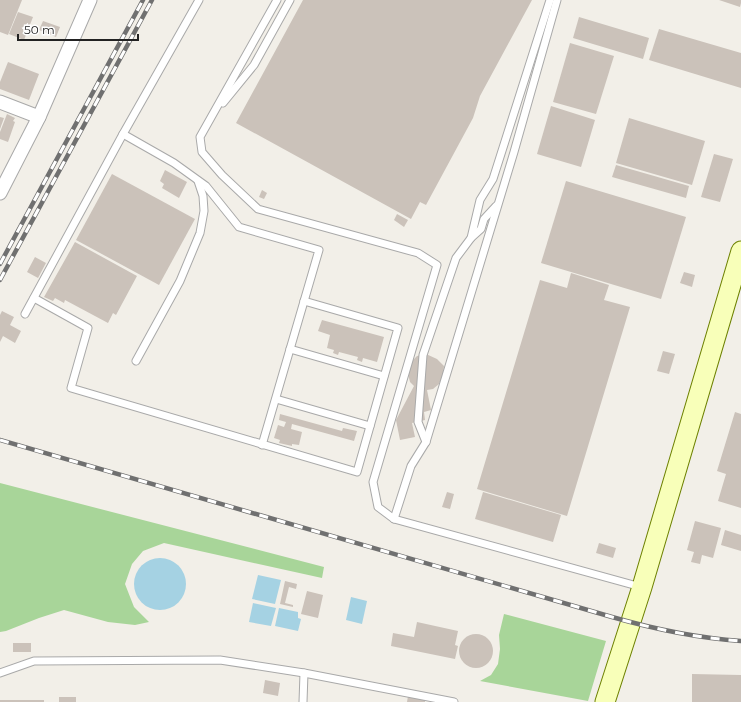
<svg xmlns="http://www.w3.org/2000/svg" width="741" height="702" font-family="Montserrat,sans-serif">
<rect width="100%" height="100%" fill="#f2efe8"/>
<g fill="#a8d599">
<path d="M0 483 324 567 322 578 164 543 143 551 132 564 125 584 134 607 149 622 135 625 108 622 64 610 39 618 6 631 0 632Z"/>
<path d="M504 614 606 641 588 701 480 681 491 675 498 664 500 649 499 635Z"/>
</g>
<g fill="#a5d2e3">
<circle cx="160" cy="584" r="26"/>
<path d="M258 575 281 580 275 604 252 599Z"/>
<path d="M351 597 367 601 362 624 346 620Z"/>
<path d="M253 603 276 608 271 626 249 622Z"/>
<path d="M279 608 298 612V618L301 619 298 631 275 626Z"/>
</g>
<g fill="#cbc2ba">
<path d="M0 0H22L8 35 0 32Z"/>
<path d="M303 0H532L480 96 473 118 426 205 420 202 411 219 236 123Z"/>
<path d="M719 0H741V3L740 7Z"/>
<path d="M18 12 33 17 24 40 9 34Z"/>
<path d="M579 17 649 38 643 59 573 38Z"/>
<path d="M43 21 60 27 56 37 39 30Z"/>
<path d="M659 29 741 53V88L649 60Z"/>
<path d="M570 43 614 56 596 114 553 102Z"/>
<path d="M8 62 39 74 29 100 0 89V82Z"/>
<path d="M551 106 595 120 581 167 537 154Z"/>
<path d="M7 114 15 118 13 121 15 122 8 142 0 139V132Z"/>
<path d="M0 117 4 118 0 129Z"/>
<path d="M629 118 705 141 692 185 616 163Z"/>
<path d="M714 154 733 159 720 202 701 197Z"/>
<path d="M616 165 689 186 686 198 612 177Z"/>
<path d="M165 170 187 182 179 198 162 188 164 184 160 181Z"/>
<path d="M112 174 195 219 159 285 76 240Z"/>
<path d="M566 181 686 217 661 299 541 263Z"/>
<path d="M262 190 267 193 264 199 259 197Z"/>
<path d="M397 214 408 220 404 227 394 220Z"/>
<path d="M75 242 137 276 116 315 113 313 108 323 65 300 64 303 55 298 53 301 44 297Z"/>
<path d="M35 257 46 263 38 278 27 272Z"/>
<path d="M684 272 695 275 692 287 680 283Z"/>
<path d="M571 273 609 285 604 300 630 307 567 516 477 489 540 280 567 288Z"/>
<path d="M2 311 14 317 10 325 21 331 15 343 3 336 0 342V315Z"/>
<path d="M322 320 384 337 377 362 363 358 362 362 357 360 358 357 339 352 338 355 333 353 334 350 327 348 330 335 318 331Z"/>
<path d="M663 351 675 354 669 374 657 371Z"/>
<path d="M426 354 437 359 444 366 443 375 439 384 433 389 427 390 431 410 424 412 425 420 412 423 415 437 400 440 396 420 414 386 410 382 408 374 410 363 417 356Z"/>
<path d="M735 412 741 414V508L718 501 726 474 717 471Z"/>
<path d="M280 414 342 431 343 428 357 431 354 441 292 424 291 429 302 432 299 445 292 444V446L279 443 280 440 274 438 278 425 284 427 286 422 279 420Z"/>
<path d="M447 492 454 494 450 509 442 507Z"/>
<path d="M483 492 561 515 553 542 475 519Z"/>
<path d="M695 521 721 528 713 558 702 555 700 564 691 562 694 552 687 550Z"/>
<path d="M725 530 741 535V551L721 545Z"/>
<path d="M599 543 616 548 613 558 596 553Z"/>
<path d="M285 581 297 584 296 589 289 587 285 603 293 605V607L280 604Z"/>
<path d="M307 591 323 595 318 618 301 614Z"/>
<path d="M417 622 458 631 455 645 458 646 455 659 391 646 393 633 414 637Z"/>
<circle cx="476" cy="651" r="17"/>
<rect x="13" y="643" width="18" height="9"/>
<path d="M692 674 741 675V702H692Z"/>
<path d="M265 680 280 683 278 696 263 693Z"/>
<path d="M408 696 425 699V702H407Z"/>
<rect x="59" y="697" width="17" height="5"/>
<rect x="0" y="700" width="44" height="2"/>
</g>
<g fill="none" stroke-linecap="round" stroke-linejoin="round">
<defs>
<g id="lane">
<path d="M277 0 200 137 202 152 222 175 258 209 418 253 437 265 373 482 378 507 394 519 641 587"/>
<path d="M223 103 254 65 290 0"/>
<path d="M123 134 174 163 206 186 239 227 319 250 262 445"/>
<path d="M471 238 481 229 484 219 496 206"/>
<path d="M34 298 88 328 71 388 357 472 398 328 304 301"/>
<path d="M25 314 123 134 199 0"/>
<path d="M290 349 384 376"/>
<path d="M136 361 180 281 200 233 204 211 203 196 198 181"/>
<path d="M276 399 370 426"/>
<path d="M426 442 418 422 423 355 456 258 471 238 480 200 493 179 550 0"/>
<path d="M394 519 411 466 426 442 514 152 557 0"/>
<path d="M0 673 34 661 220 660 304 673 454 702"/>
<path d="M303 702 304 673"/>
</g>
<g id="street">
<path d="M0 102 39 117"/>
<path d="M0 193 39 117 90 0"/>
</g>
<path id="secondary" d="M605 702 642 587 741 251"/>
</defs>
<use href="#lane" stroke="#a9a9a9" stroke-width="9"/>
<use href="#street" stroke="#a9a9a9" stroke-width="15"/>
<use href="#secondary" stroke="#6d8100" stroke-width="21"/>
<use href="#lane" stroke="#fff" stroke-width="7"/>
<use href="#street" stroke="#fff" stroke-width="13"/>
<use href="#secondary" stroke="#f8ffb9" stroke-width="19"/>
<defs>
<g id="rail">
<path d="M0 264 143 0"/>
<path d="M0 280 152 0"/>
<path d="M0 440 612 617C654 629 697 638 741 641"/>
</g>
</defs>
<use href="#rail" stroke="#707070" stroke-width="4.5"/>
<use href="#rail" stroke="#fff" stroke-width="3" stroke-dasharray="9" stroke-linecap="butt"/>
</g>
<path d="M18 34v6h120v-6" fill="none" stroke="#222222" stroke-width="2"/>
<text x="24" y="34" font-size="12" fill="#222222" stroke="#ffffff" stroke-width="3" paint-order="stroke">50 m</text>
</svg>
